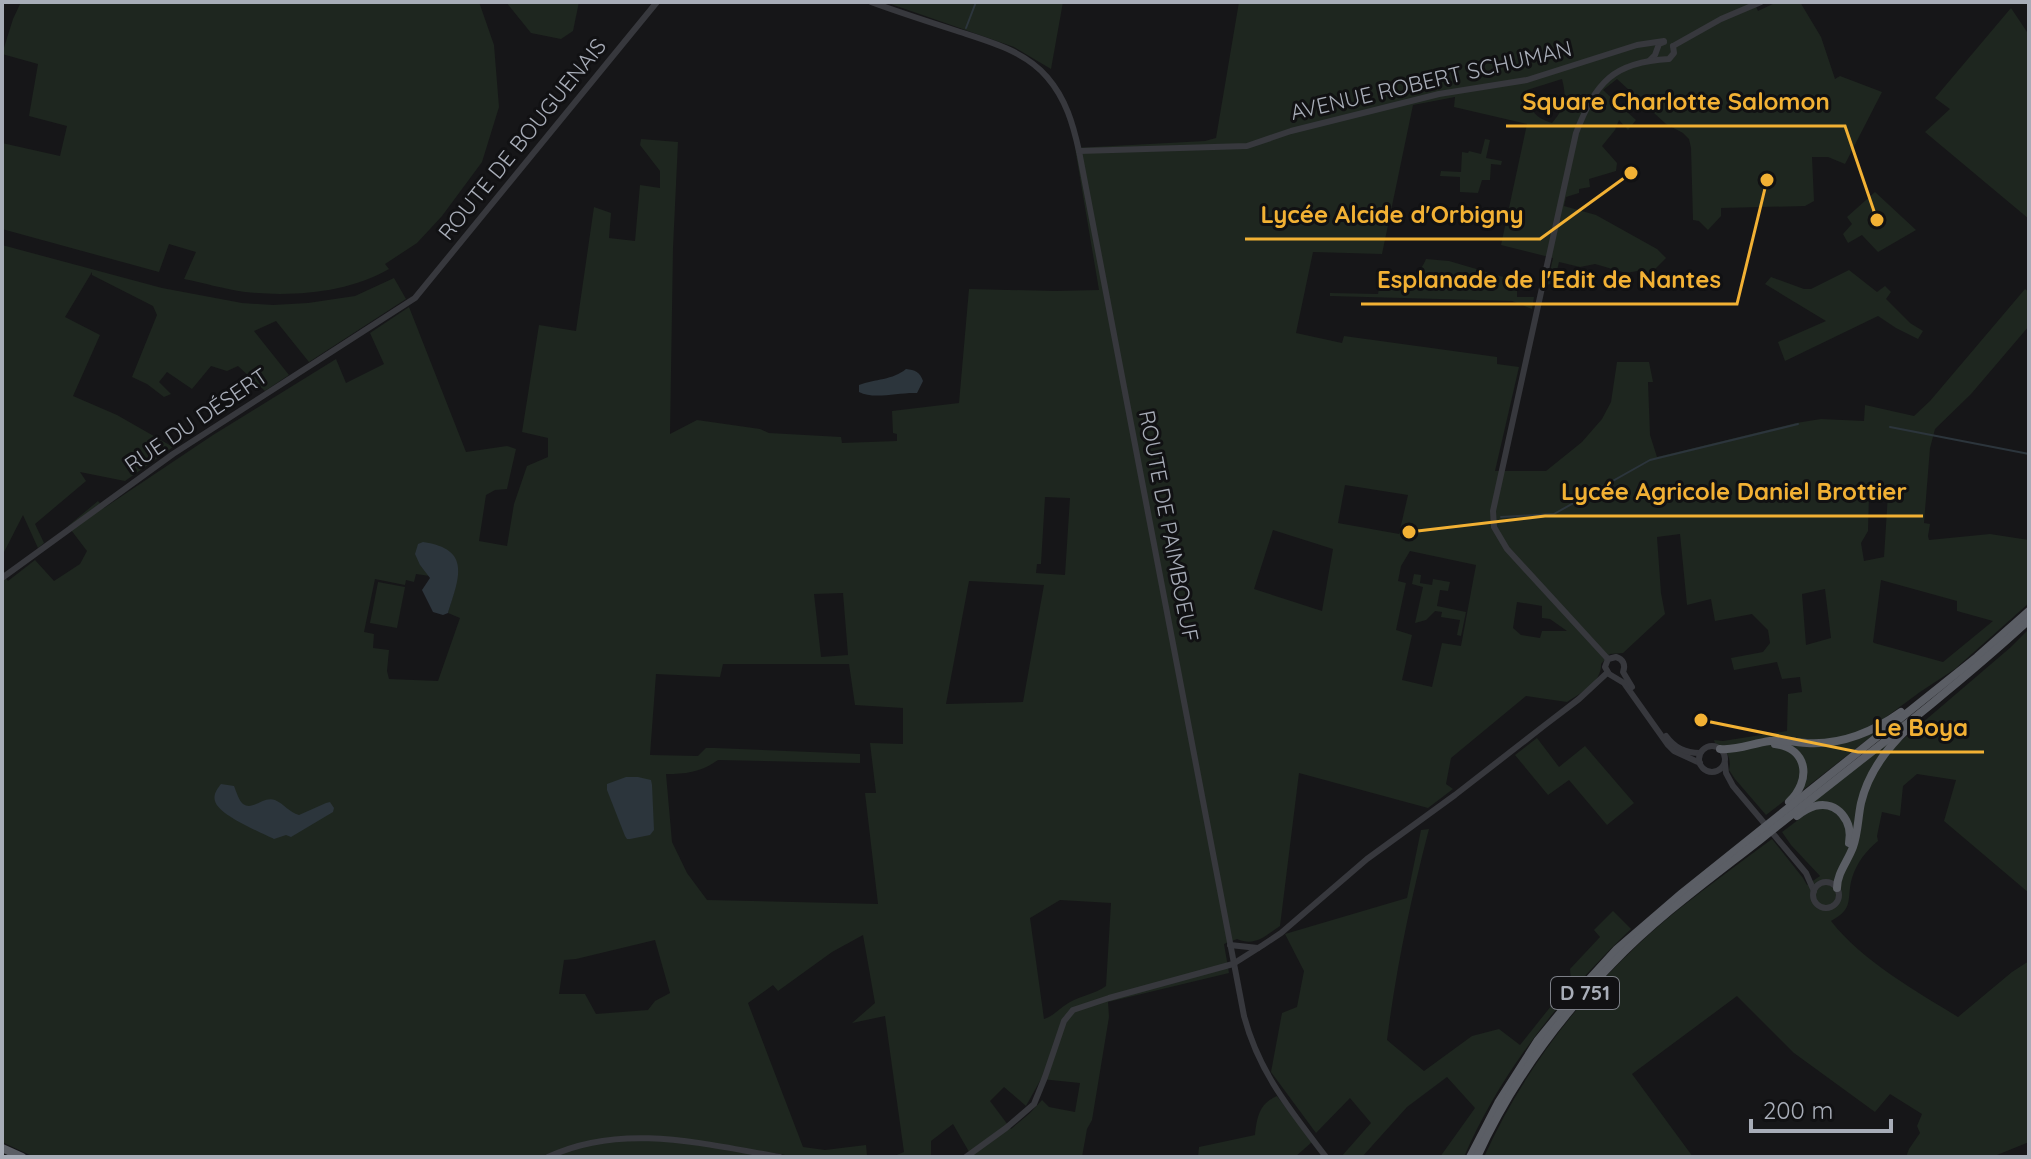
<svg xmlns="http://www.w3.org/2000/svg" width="2031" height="1159" font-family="Quicksand,sans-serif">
<rect width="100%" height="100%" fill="#161618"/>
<g fill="#1e261f" fill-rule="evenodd">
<path d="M21 2H479L494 45 499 107 482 162 442 216 417 243 385 264 389 269C348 293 292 297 245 292 224 289 204 283 184 279L196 252 169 244 159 272 2 229V143L60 156 67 126 29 116 38 64 2 54 13 19Z"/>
<path d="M506 2H579L573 31 561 39 531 33Z"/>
<path d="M890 2H1063L1051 69 1014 47 888 3Z"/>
<path d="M1239 2H1754L1758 11 1777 2H1800L1821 37 1835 79 1840 76 1882 92 1845 164 1828 157H1812L1814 201 1805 206 1721 208V216L1708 230 1699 221 1693 220 1691 148 1689 139 1683 133 1666 124 1617 79 1603 90 1636 120 1628 130 1619 120 1615 130 1602 146 1617 163 1616 171 1589 179 1590 187 1579 189V193L1566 197 1564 206 1596 215 1657 249 1666 258 1648 276 1637 271 1626 273 1595 264 1580 267 1559 262 1554 283 1547 285 1553 258 1501 245 1527 124 1454 107 1455 97 1413 105 1382 254 1313 252 1296 333 1342 343 1344 336 1497 357V364L1519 367 1495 471H1546L1582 442 1602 419 1611 402 1617 362H1649L1653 382H1648L1650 435 1657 457 1796 423 1821 419 1864 421 1865 405 1914 416 1930 401 2025 289 2029 292V326L1971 394 1935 429 1930 448 1924 523 1930 524 1928 536 1929 540 1990 534 2029 540V603L1955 669 1920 692 1874 726 1877 732 1803 790 1792 795 1766 815 1735 779 1729 770C1732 757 1726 749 1715 743L1714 740 1723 741 1787 731 1788 694 1802 692 1800 677 1782 679 1777 662 1734 670 1731 658 1763 652 1770 643 1768 630 1752 614 1715 621 1711 599 1687 605 1680 534 1657 537 1661 593 1665 614 1623 653 1610 654 1601 664C1602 682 1581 693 1567 702L1526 696 1451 758 1446 784 1453 789 1428 808 1299 773 1280 926C1265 936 1255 947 1237 939L1224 944 1229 973 1108 1002 1109 1017 1092 1120 1087 1129 1082 1157H972L953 1124 931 1141V1157H892L904 1152 885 1016 852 1023 875 1003 863 935 832 952 778 991 773 985 748 1003 803 1147 825 1150 866 1145 867 1156 871 1157H795L775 1153V1157H34L2 1142V574L8 581 35 560 54 581 80 564 87 551 68 526 98 501 104 508 213 435 336 359 346 383 384 364 370 333 409 307 466 452 507 446 516 449 507 489 495 490 486 495 479 541 507 546 514 504 527 466 548 457V438L522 432 539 325 576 331 594 207 611 213 609 238 635 241 640 185 660 188V171L640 145 641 139 678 142 673 248 670 434 697 420 760 429 769 433 841 437 842 443 897 441V434L893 433 892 411 959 403 969 289 1055 291 1099 290 1075 148 1205 141 1216 138ZM1562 79C1567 98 1565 108 1552 123 1531 116 1532 110 1527 90ZM1345 485 1408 495 1399 534 1338 523ZM1869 494H1888L1884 557 1864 561 1861 543 1868 531ZM1045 497 1070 498 1065 575 1036 573 1037 564H1041ZM1273 530 1333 549 1322 611 1254 589ZM1410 551 1476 565 1461 646 1442 643 1432 687 1402 680 1412 635 1396 630 1406 583 1398 581 1401 566ZM456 561C459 580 453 595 448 613L460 618 438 681 389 679 387 671 389 650 373 648 374 634 364 632 375 579 405 585 406 580 414 582 416 574 430 576 420 565ZM1881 580 1957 601V611L1993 621 1943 662 1874 643 1873 642ZM969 581 1044 585 1023 702 946 704ZM1825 589 1831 638 1806 645 1802 594ZM843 593 848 655 821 657 814 594ZM1517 602 1542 606V618L1550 619 1567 631H1542L1540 638 1521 635 1513 628ZM723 664H849L855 705 903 708V744L870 743 876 793H865L878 904 707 900 687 873 672 842 666 774C687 774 701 772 718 760L860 763V754L715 748H706L698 756 650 755 656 674 720 677ZM1060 900 1111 903 1106 986C1096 993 1085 995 1074 1000 1062 1005 1056 1015 1044 1019L1030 918ZM655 940 670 993 655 1001 648 1010 596 1014 585 994H559L564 960 576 959ZM1041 1079 1080 1083 1075 1112 1049 1107 1042 1100 1030 1113 1011 1129 990 1101 1004 1087 1026 1106Z"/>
<path d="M2011 8 2029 35V219L1925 132 1950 109 1935 98Z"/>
<path d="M1485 139 1490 140 1486 158 1502 161 1501 165 1491 164 1490 180H1482L1478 193 1460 192V177L1440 176 1441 171 1461 172 1462 152 1468 153 1469 151 1481 154Z"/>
<path d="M1875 192 1916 230 1878 252 1862 235 1848 243 1843 234 1852 224 1847 217Z"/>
<path d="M2 245 162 288 242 303 273 305 308 303 355 296 394 278 406 299 309 362 276 321 254 331 289 375 265 391 238 366 227 371 211 366 192 389 167 372 159 382 171 394 164 397 147 384 132 377 157 315 153 306 92 275V272L65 317 100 335 73 396 117 415 173 447 125 481 80 472 86 481 35 524 44 543 38 548 23 515 2 556Z"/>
<path d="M1426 259 1449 261 1517 281V297H1534L1532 309 1512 301 1330 296V293L1378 294 1381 277H1390V281C1409 278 1418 278 1426 259Z"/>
<path d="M1849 270 1877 292 1885 286 1891 292 1886 299 1910 323 1923 331 1918 339 1896 328 1878 316 1785 361 1778 342 1826 321 1765 284 1771 277 1804 289H1811Z"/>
<path d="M1414 574 1421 575 1420 583 1432 585 1433 579 1450 582 1448 591 1440 590 1437 606 1466 612 1461 636 1457 635 1460 620 1441 617 1442 612 1435 611 1426 620 1415 623 1423 587 1412 584Z"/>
<path d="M378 582 405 587 397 628 370 623Z"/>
<path d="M2029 629V893L1944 821 1956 780 1917 774 1903 786 1900 816 1882 812 1877 836 1878 841C1866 851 1857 862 1852 878 1846 899 1855 908 1831 921 1862 961 1916 991 1958 1017L2012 972 2029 961V1142L1992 1157H1906L1909 1149 1920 1133 1917 1126 1922 1114 1890 1094 1875 1112 1794 1053 1737 996 1632 1074 1693 1157H1484C1527 1061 1597 975 1679 909 1709 885 1741 862 1772 839L1803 878 1807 885 1820 876 1791 845 1782 832 1806 814 1812 803 1889 742 1901 741 2011 647Z"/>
<path d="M1537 738 1559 767 1585 746 1634 803 1607 825 1569 780 1548 795 1515 755Z"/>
<path d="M1429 829C1411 898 1396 969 1387 1040L1424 1071 1472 1036 1499 1029 1520 1045 1571 981 1570 969 1600 937 1594 930 1613 911 1631 929C1563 994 1501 1071 1464 1157H1440L1475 1108 1447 1077 1407 1107 1362 1157H1341L1371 1123 1350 1098 1316 1133 1271 1072 1282 1013 1297 1007 1304 971 1285 934 1407 898 1421 830Z"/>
<path d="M1277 1096 1312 1142 1295 1157H1198L1199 1147 1255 1135C1257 1117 1259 1104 1277 1096Z"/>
</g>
<g fill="#2c353c">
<path d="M906 369C915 370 920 372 923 381L917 393C899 392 874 400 859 392V385C875 379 893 380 906 369Z"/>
<path d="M423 542C472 549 459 578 448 613L443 615 433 612 422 590 430 578 420 565 415 554 418 544Z"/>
<path d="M626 777H638L651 780 652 785 654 830 650 835 630 839H627L625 836 607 790V784Z"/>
<path d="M221 784 234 786C236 791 239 801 243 804 253 811 263 796 275 800 284 804 289 812 299 815L326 803 330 802 334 808 333 812 291 837 286 835 274 839C262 833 218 815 215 801 213 795 217 789 221 784Z"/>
</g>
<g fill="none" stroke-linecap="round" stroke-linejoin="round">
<g stroke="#2c353c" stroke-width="2">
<path d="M966 28 976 2"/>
<path d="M1890 427 2029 454"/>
<path d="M1501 517 1554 514 1650 460 1798 424"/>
</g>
<g stroke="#37383d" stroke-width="6">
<path d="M871 2C898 12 926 21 954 30 987 41 1024 50 1047 77 1066 99 1073 124 1079 151L1244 1016C1259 1073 1291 1111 1326 1157"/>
<path d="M1673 46 1721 19 1761 2"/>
<path d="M1650 60 1655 55 1659 44 1664 42"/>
<path d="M1079 151 1247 146 1291 131 1439 94 1527 80 1637 45 1664 41"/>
<path d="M2 578 173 454 415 298 657 2"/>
<path d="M1608 659 1507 549 1494 527 1493 511 1576 133C1596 82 1613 62 1669 59L1674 53 1673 46"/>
<path d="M1608 659 1605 667 1609 674 1624 683 1668 745 1674 751 1700 763"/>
<path d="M1608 659 1616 657C1623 659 1626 665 1623 672L1632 687"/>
<path d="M1666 736C1675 748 1685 753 1700 753"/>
<circle cx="1712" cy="759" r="13"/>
<path d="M1725 764 1726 773 1733 786 1806 873 1814 891"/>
<circle cx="1826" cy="895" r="13"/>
<path d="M1230 945 1258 948"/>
<path d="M548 1157C622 1122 704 1144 780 1157"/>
<path d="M966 1157 1006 1128 1034 1104 1045 1077 1064 1021 1073 1010 1109 998 1233 964 1263 945 1281 933 1367 859 1455 795 1545 725 1579 699 1607 673"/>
</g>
<g stroke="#5b5e65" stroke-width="8">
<path d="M1775 744C1809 749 1811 781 1789 802"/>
<path d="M1720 749C1737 751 1753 743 1770 741 1782 740 1795 742 1807 743 1842 745 1873 732 1901 712"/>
<path d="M1797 816C1802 812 1808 808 1815 806 1838 800 1853 822 1849 843"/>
<path d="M1837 888C1837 873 1848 861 1853 847 1858 833 1858 817 1861 803 1868 773 1886 749 1908 728"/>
<path d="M2 1148 22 1157"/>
<path d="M1470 1157 1498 1103 1538 1040 1574 996 1617 949 1682 893 1977 657 2029 611"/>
<path d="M1477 1157C1510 1085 1557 1020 1612 964 1657 917 1710 879 1761 839 1851 767 1944 698 2029 620"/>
</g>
</g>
<g text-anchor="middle" stroke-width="6" stroke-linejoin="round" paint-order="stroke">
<rect fill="#111113" stroke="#7b7e86" stroke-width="2" x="1551" y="977" width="68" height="32" rx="6"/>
<g font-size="20" font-weight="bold" fill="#a8adb8">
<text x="1585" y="1000">D 751</text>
</g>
<g font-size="22" fill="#a8adb8" stroke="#111113">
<text transform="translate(1431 80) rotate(-13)" y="8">AVENUE ROBERT SCHUMAN</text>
<text transform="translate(522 139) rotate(-51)" y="8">ROUTE DE BOUGUENAIS</text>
<text transform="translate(196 420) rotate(-34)" y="8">RUE DU DÉSERT</text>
<text transform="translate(1169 526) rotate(79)" y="8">ROUTE DE PAIMBOEUF</text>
</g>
</g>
<path fill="none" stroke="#f2b134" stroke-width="3" d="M1877 220L1845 126H1506M1631 173L1540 239H1245M1767 180L1737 304H1361M1409 532L1545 516H1923M1701 720L1858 752H1984"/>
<g fill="#f2b134" stroke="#111113" stroke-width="3">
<circle cx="1877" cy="220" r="8"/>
<circle cx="1631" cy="173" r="8"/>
<circle cx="1767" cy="180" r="8"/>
<circle cx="1409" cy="532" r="8"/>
<circle cx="1701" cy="720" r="8"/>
</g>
<g font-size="24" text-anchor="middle" font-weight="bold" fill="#f2b134" stroke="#111113" stroke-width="6" stroke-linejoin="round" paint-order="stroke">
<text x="1676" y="110">Square Charlotte Salomon</text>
<text x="1392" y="223">Lycée Alcide d'Orbigny</text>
<text x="1549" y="288">Esplanade de l'Edit de Nantes</text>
<text x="1734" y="500">Lycée Agricole Daniel Brottier</text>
<text x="1921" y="736">Le Boya</text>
</g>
<rect width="2031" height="1159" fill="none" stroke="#a8adb8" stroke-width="8"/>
<path d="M1751 1119v12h140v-12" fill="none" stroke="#a8adb8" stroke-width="4"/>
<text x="1763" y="1119" font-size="24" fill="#a8adb8" stroke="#111113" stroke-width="6" paint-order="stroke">200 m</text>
</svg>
